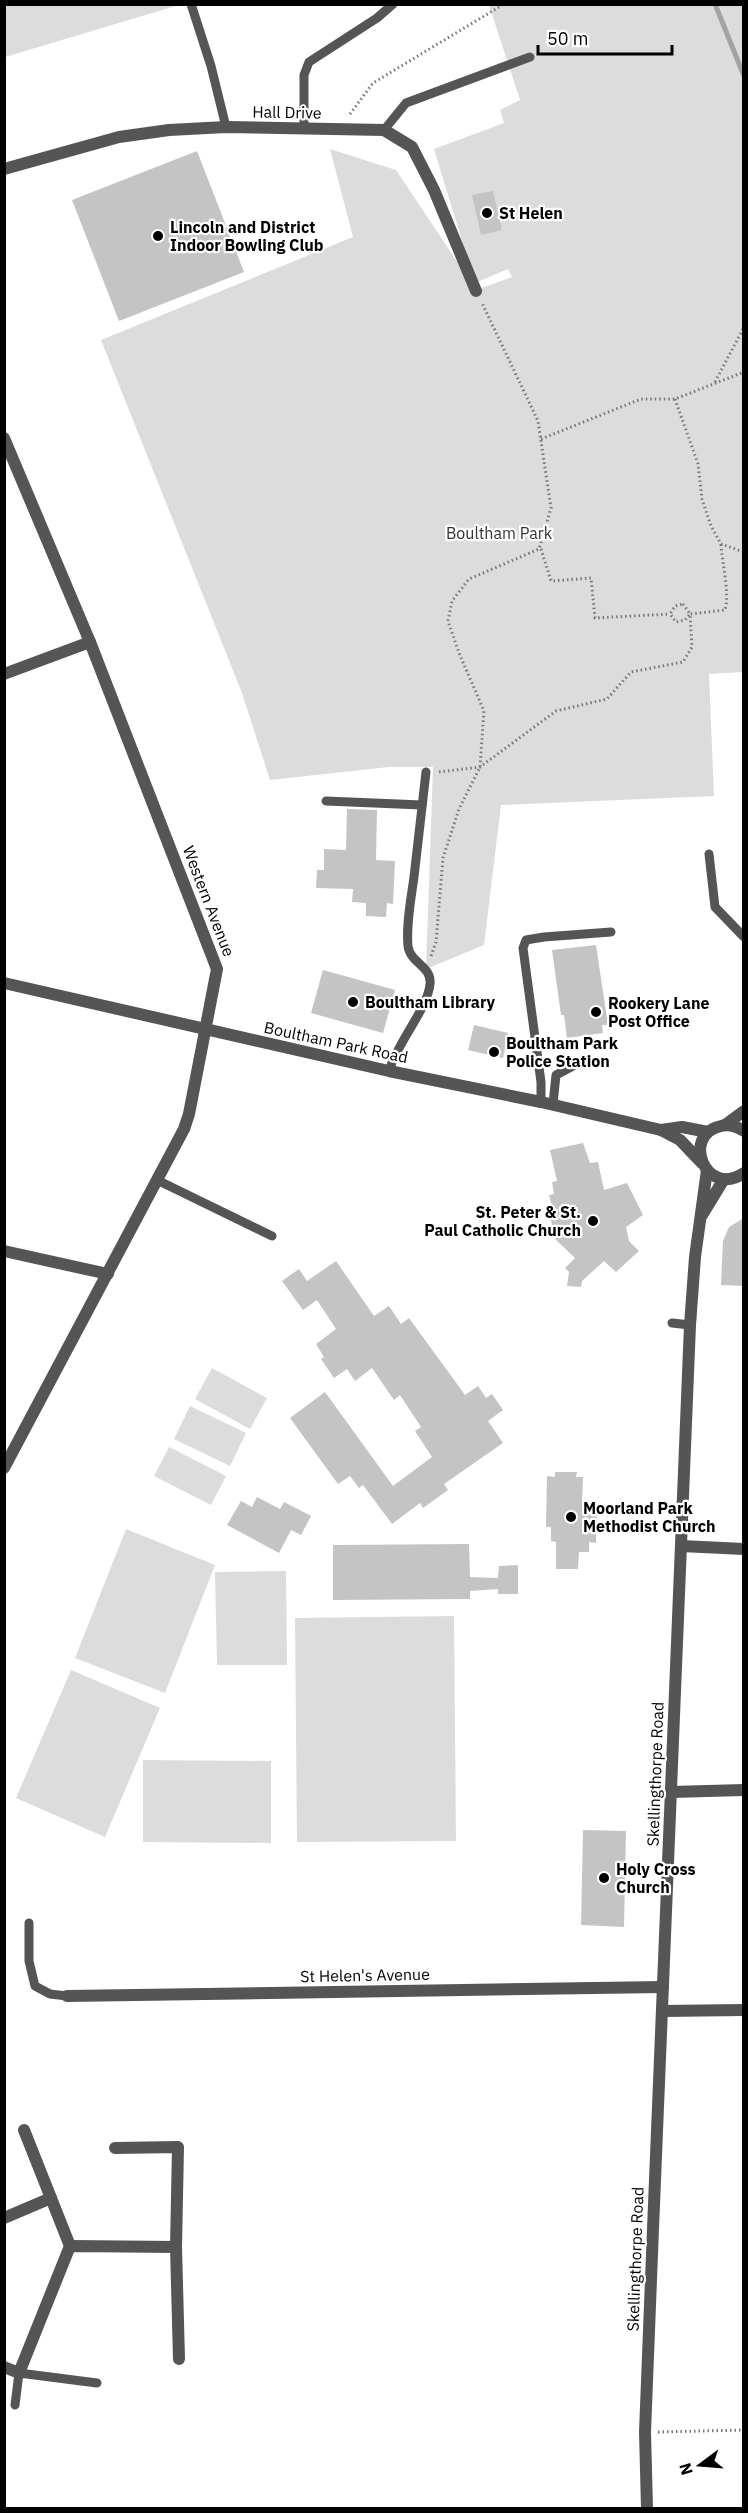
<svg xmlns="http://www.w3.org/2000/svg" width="748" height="2513" font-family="'IBM Plex Sans',sans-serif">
<rect width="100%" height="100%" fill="#fff"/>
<g fill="#dcdcdc">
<path d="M5 4H178L179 5 5 57Z"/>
<path d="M489 5H743L744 672 709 674 714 796 501 805 484 945 426 969 433 767H389L270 780 242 693 101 340 353 237 330 149 396 170 476 290 512 277 508 269 475 283 434 149 504 123 500 110 520 100Z"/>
<path d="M212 1368 267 1398 250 1429 195 1399Z"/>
<path d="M190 1406 246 1433 230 1466 174 1439Z"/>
<path d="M169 1447 226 1476 211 1505 154 1476Z"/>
<path d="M126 1529 215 1565 165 1693 75 1658Z"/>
<path d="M286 1571 287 1665H217L215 1572Z"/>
<path d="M454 1616 456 1841 297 1842 295 1618Z"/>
<path d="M71 1670 160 1708 105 1837 16 1798Z"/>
<path d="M143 1760 271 1761V1843L143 1842Z"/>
</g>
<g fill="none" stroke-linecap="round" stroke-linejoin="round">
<path stroke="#a3a3a3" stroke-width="5" d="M715 4 744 76"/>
</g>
<g fill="#c4c4c4">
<path d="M197 151 244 272 119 321 72 200Z"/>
<path d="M493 191 502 230 481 235 472 195Z"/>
<path d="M347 809 377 810 376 860 395 861 393 904 387 903 386 917 366 916V903L352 902 353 889 316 888 317 870H324V849L346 850Z"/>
<path d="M596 945 608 1025H602L603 1033 567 1038 564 1015H561L552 950Z"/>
<path d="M323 970 395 990 383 1033 311 1013Z"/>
<path d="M474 1025 508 1033 503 1058 468 1050Z"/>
<path d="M583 1143 590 1163 598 1162 604 1190 627 1183 643 1215 626 1227 629 1241 639 1251 616 1272 604 1261 582 1281 581 1287 567 1286 569 1272 565 1268 575 1258 555 1239 549 1211 553 1210 549 1195 554 1194 552 1182 557 1181 550 1150Z"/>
<path d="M744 1218V1286L721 1285 723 1241 729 1227Z"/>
<path d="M336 1261 374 1316 389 1306 401 1324 409 1318 465 1395 478 1386 486 1398 492 1394 503 1410 488 1421 503 1443 444 1484 448 1490 423 1508 420 1503 392 1524 363 1485 359 1488 350 1476 338 1484 290 1418 325 1392 393 1486 432 1457 415 1431 421 1427 400 1395 394 1400 372 1368 355 1381 347 1369 334 1378 321 1359 324 1357 316 1344 336 1329 317 1300 303 1310 282 1281 299 1269 307 1281Z"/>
<path d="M555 1472H577L576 1477H583L582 1507H597L596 1543 589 1542V1552H579L578 1569H556V1542L551 1541V1527H546L547 1476 555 1477Z"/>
<path d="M257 1497 280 1509 284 1502 311 1516 301 1535 291 1530 279 1553 227 1525 241 1501 252 1507Z"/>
<path d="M469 1544 470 1577 498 1578 499 1566 518 1565V1594H498V1589L470 1591V1599L333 1600V1545Z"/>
<path d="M583 1830 626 1831 624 1927 581 1925Z"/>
</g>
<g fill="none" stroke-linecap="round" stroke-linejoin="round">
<g stroke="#777" stroke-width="3" stroke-dasharray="1.5 3" stroke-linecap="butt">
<path d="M350 114 373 83 504 4"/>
<path d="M715 382 744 327"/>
<path d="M675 399 698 464 702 499 711 526 721 544 744 552"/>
<path d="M541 439 641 399H675L744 372"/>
<path d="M541 549 551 581 591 578 595 618 670 614"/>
<path d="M683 604 690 614 685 620 676 622 670 614 675 606Z"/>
<path d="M439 772 480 767 556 711 607 699 631 672 683 662 692 647 690 614 725 610C730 594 722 563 721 544"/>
<path d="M431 956 436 942 443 858 459 809 480 767 484 711 459 653 448 621 452 601 469 579 539 549 551 508 538 421 482 303"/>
<path d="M658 2432 744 2430"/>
</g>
<g stroke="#555" stroke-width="9">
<path d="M191 4 211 66 226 127"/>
<path d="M304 129V75L309 62 377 18 393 4"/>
<path d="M384 130 406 103 530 57"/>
<path d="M326 801 422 805"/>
<path d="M709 854 715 907 744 937"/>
<path d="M389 1071C397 1043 428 1008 430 984 432 966 410 963 408 946 406 924 411 899 414 877 418 842 422 807 426 772"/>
<path d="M541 1102V1082L523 948 526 940 544 937 611 932"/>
<path d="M553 1104 556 1075 573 1066"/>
<path d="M157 1180 272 1236"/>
<path d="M672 1323 690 1325"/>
<path d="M29 1923V1961L35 1986 50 1994 67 1996"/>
<path d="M15 2405 19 2373 97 2383"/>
</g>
<g stroke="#555" stroke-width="12">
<path d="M4 169 119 137 169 130 226 127 384 130 412 147 434 190 476 291"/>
<path d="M4 438 90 642 217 969 189 1114 184 1129 4 1468"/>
<path d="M4 674 90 642"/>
<path d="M4 1251 108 1274"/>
<path d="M681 1546 744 1549"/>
<path d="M671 1792 744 1790"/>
<path d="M67 1996 663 1987"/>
<path d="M662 2011 744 2010"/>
<path d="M24 2130 70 2246"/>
<path d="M115 2148 178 2147 176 2247 179 2359"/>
<path d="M4 2218 51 2198"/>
<path d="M4 2367 19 2373 70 2246 176 2247"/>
</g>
<g stroke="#555" stroke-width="12">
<path d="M4 983 389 1071 541 1102 661 1130 680 1140 702 1163"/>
<path d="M725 1125 744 1111"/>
<path d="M661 1130 682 1127 708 1132"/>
<path d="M744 1131C736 1126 729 1124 721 1126 680 1135 706 1199 744 1173"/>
<path d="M702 1215 724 1179"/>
<path d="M647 2508 645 2432 653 2229 690 1325 695 1257 707 1170"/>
</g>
</g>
<g fill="#000" stroke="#fff" stroke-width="2">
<circle cx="487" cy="213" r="6"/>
<circle cx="158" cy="236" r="6"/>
<circle cx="353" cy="1002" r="6"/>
<circle cx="596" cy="1012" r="6"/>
<circle cx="494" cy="1052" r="6"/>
<circle cx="593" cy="1221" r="6"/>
<circle cx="571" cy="1517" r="6"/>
<circle cx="604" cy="1878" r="6"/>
</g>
<g text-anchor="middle" stroke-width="4.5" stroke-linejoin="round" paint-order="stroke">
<g font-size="16" fill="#000" stroke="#fff">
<text transform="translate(287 112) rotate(1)" y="6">Hall Drive</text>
<text transform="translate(209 901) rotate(69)" y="6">Western Avenue</text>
<text transform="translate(336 1042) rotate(12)" y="6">Boultham Park Road</text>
<text transform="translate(655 1774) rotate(-88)" y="6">Skellingthorpe Road</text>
<text transform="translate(365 1975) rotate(-1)" y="6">St Helen's Avenue</text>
<text transform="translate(635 2259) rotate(-88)" y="6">Skellingthorpe Road</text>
</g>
<g font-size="16" font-weight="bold" fill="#000" stroke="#fff" text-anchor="start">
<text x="499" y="219">St Helen</text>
<text x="170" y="233">Lincoln and District<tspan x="170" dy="18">Indoor Bowling Club</tspan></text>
<text x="365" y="1008">Boultham Library</text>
<text x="608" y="1009">Rookery Lane<tspan x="608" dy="18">Post Office</tspan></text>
<text x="506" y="1049">Boultham Park<tspan x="506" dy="18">Police Station</tspan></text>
<text x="581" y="1218" text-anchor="end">St. Peter &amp; St.<tspan x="581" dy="18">Paul Catholic Church</tspan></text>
<text x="583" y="1514">Moorland Park<tspan x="583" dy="18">Methodist Church</tspan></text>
<text x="616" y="1875">Holy Cross<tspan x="616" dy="18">Church</tspan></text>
</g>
<g font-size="16" fill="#333" stroke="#fff">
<text x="499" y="539">Boultham Park</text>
</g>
</g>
<rect width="748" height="2513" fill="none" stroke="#000000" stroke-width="12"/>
<g transform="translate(700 2465) rotate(254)" stroke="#ffffff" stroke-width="4.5" paint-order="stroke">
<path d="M0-4.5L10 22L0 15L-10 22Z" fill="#000000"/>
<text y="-9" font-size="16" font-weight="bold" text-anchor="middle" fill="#000000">N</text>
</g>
<path d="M538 45v9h134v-9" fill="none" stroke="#000000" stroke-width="3"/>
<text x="547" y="45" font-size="18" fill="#000000" stroke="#ffffff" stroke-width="4.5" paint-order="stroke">50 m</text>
</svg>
